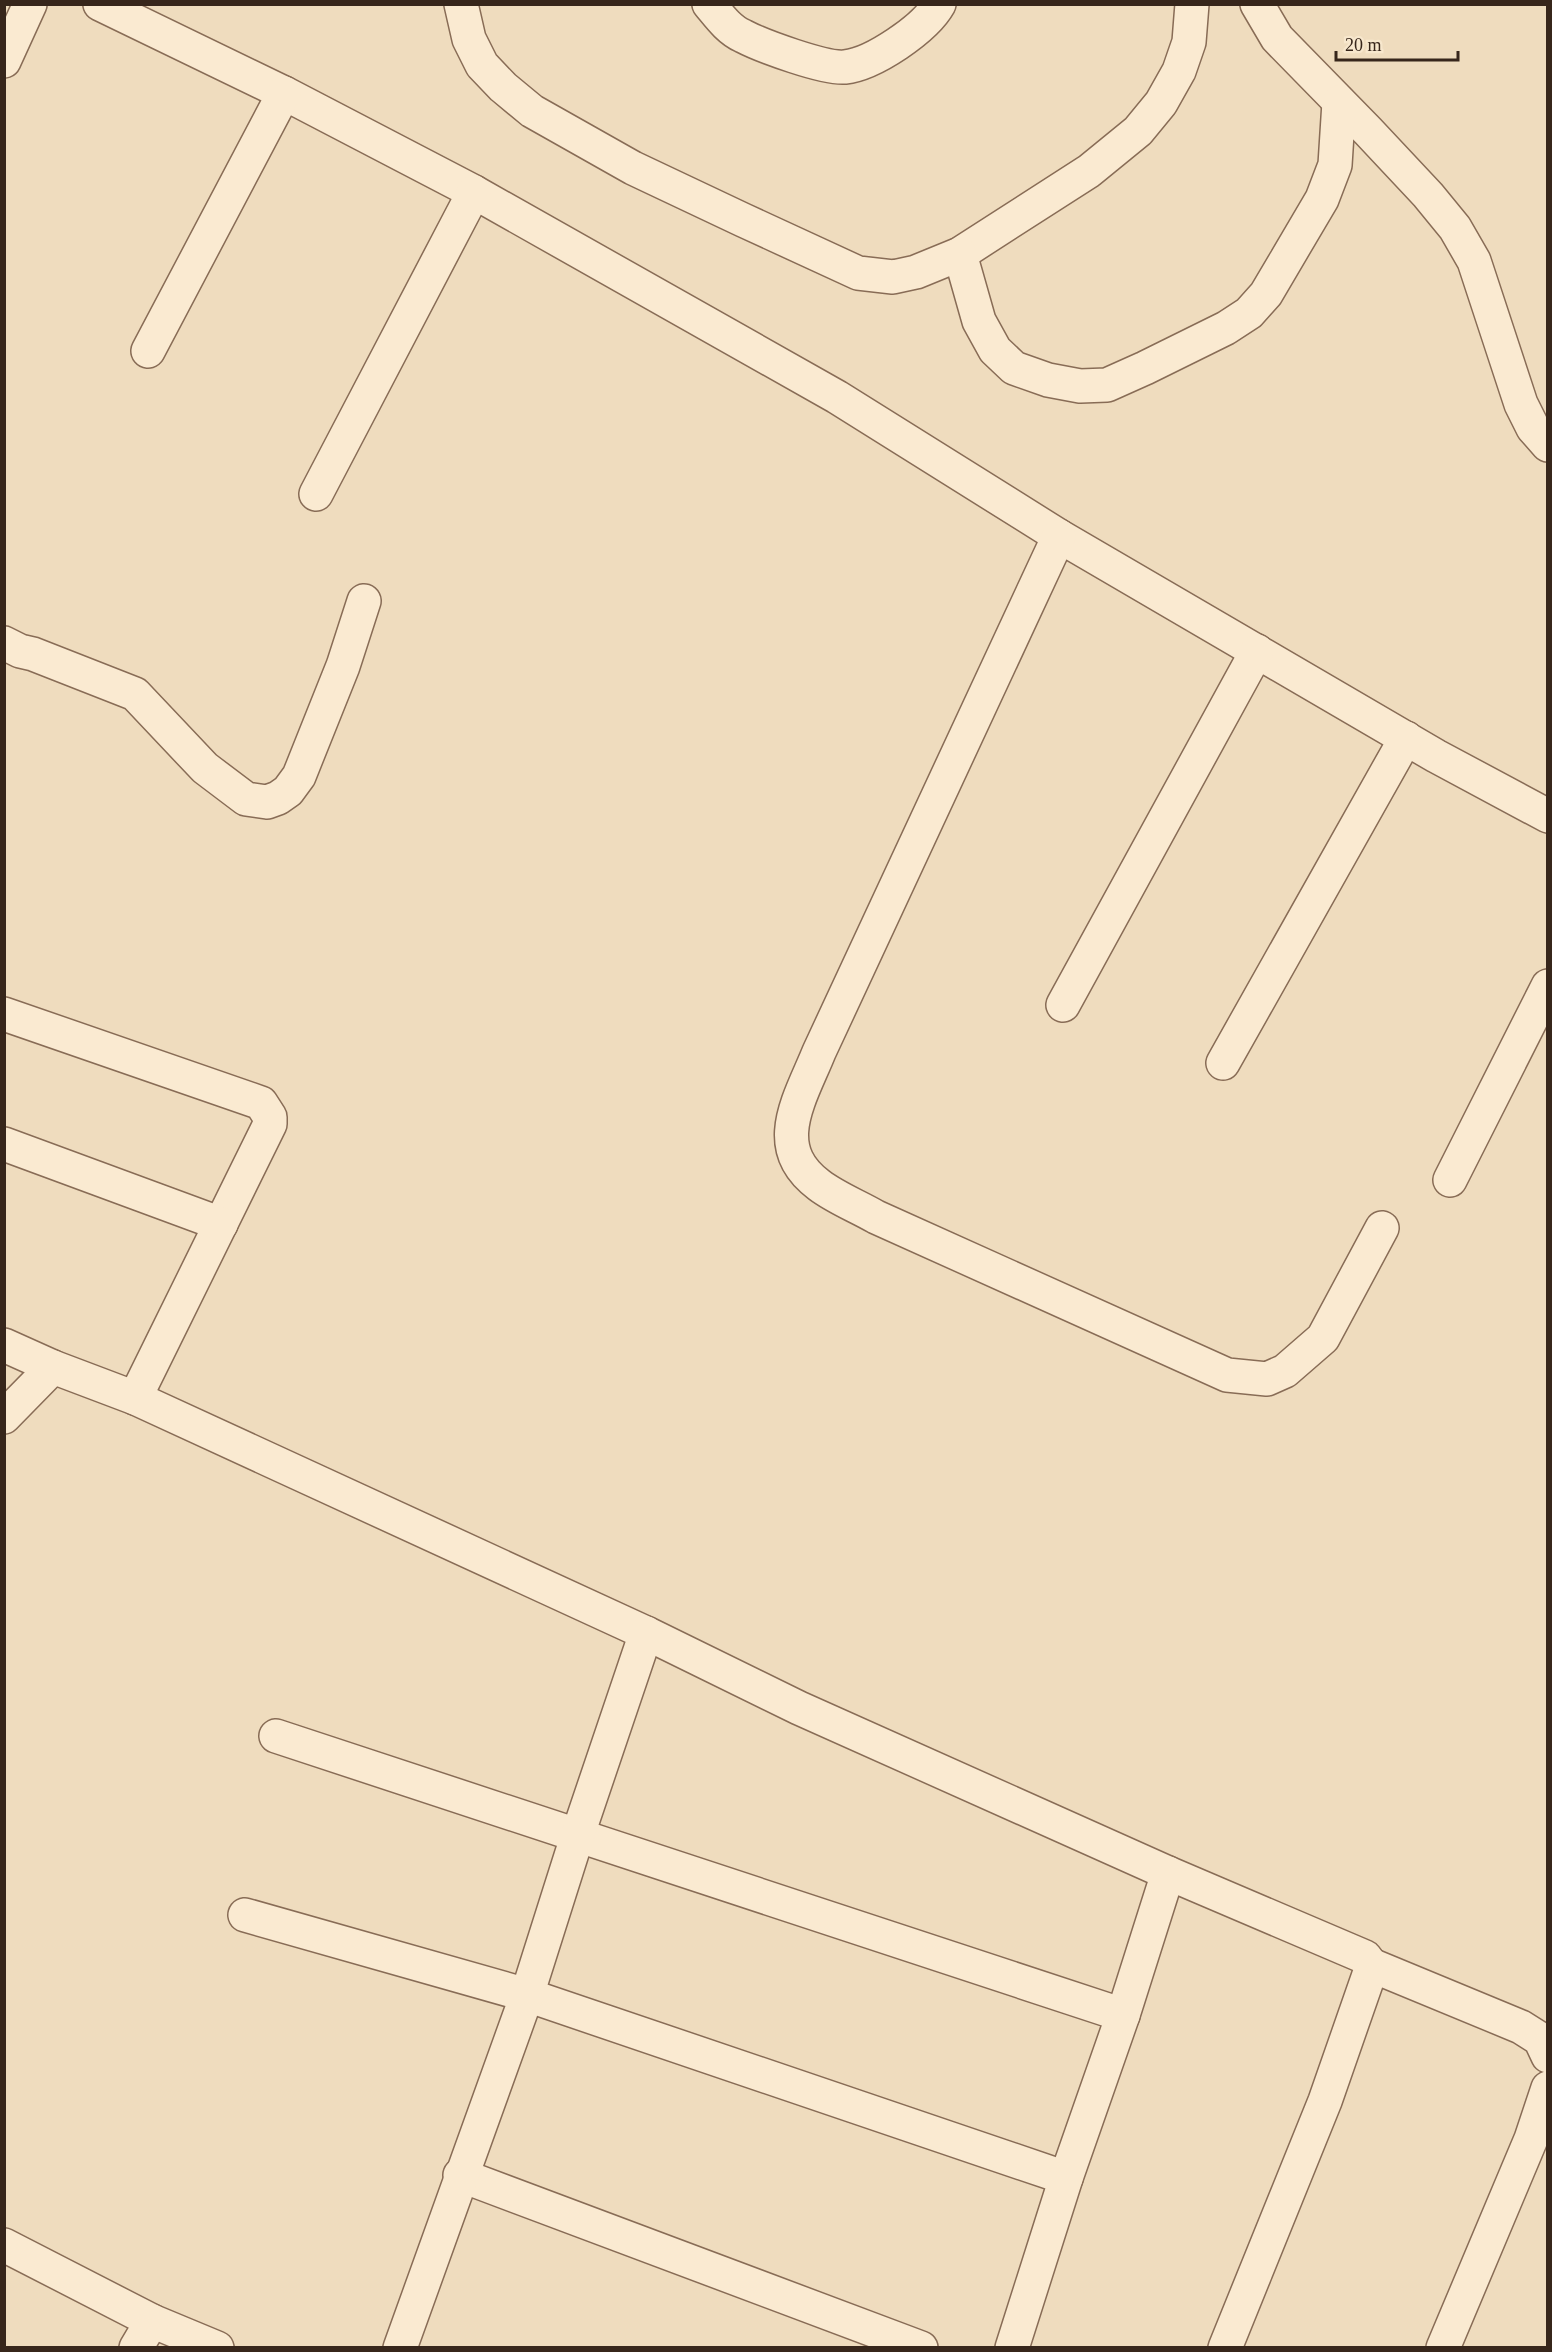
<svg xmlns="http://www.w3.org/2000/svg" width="1552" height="2352" font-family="'Times New Roman',serif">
<rect width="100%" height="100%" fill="#efdcbe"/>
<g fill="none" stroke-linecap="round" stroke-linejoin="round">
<defs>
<g id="minor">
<path d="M100 4 284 93 474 192 837 397 1059 536 1436 756 1548 816"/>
<path d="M461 4 469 39 482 65 503 87 532 111 633 168 743 220 858 273 893 277 916 272 960 254 1089 171 1138 131 1161 103 1179 71 1189 42 1192 4"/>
<path d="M709 4C719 16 729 30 743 36 762 46 825 69 845 67 873 64 925 29 939 4"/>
<path d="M1257 4 1277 38 1368 131 1428 195 1455 228 1474 261 1521 404 1533 428 1548 445"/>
<path d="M4 61 30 4"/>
<path d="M960 254 979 321 995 350 1014 368 1048 380 1080 386 1107 385 1145 368 1226 328 1249 313 1266 294 1322 199 1335 165 1339 102"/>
<path d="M148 351 284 93"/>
<path d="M316 494 474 192"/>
<path d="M1059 536 819 1052C800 1099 768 1147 819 1185 836 1198 857 1206 876 1217L1227 1375 1267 1379 1285 1371 1323 1338 1382 1228"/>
<path d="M4 643 20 651 33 654 135 694 205 768 246 799 267 802 278 798 288 791 299 776 343 666 364 601"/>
<path d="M1063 1005 1257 651"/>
<path d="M4 1014 261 1103 270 1117V1124L135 1398"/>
<path d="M1223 1063 1406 738"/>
<path d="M4 1144 221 1224"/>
<path d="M1450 1180 1548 986"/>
<path d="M4 1345 53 1367 135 1398 646 1633 799 1708 1168 1873 1365 1957 1371 1965V1969L1325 2101 1225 2348"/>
<path d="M4 1417 53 1367"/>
<path d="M276 1736 1123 2015"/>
<path d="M245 1915 527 1995 1066 2178"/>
<path d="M1371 1965 1521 2027 1540 2039 1548 2056"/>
<path d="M460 2175 921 2348"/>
<path d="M4 2245 152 2321 217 2348"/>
<path d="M136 2348 152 2321"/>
<path d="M400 2348 527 1995 578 1834 646 1633"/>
<path d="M1012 2348 1066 2178 1123 2015 1168 1873"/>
<path d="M1443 2348 1531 2139 1548 2088"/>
</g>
</defs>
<use href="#minor" stroke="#886c56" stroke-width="36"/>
<use href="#minor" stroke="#faead1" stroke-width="33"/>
</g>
<rect width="1552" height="2352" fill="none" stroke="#37261b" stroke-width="12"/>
<path d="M1336 51v9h122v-9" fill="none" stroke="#37261b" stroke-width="3"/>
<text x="1345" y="51" font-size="18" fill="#37261b" stroke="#f7e7cd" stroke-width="4.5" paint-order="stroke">20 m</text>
</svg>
